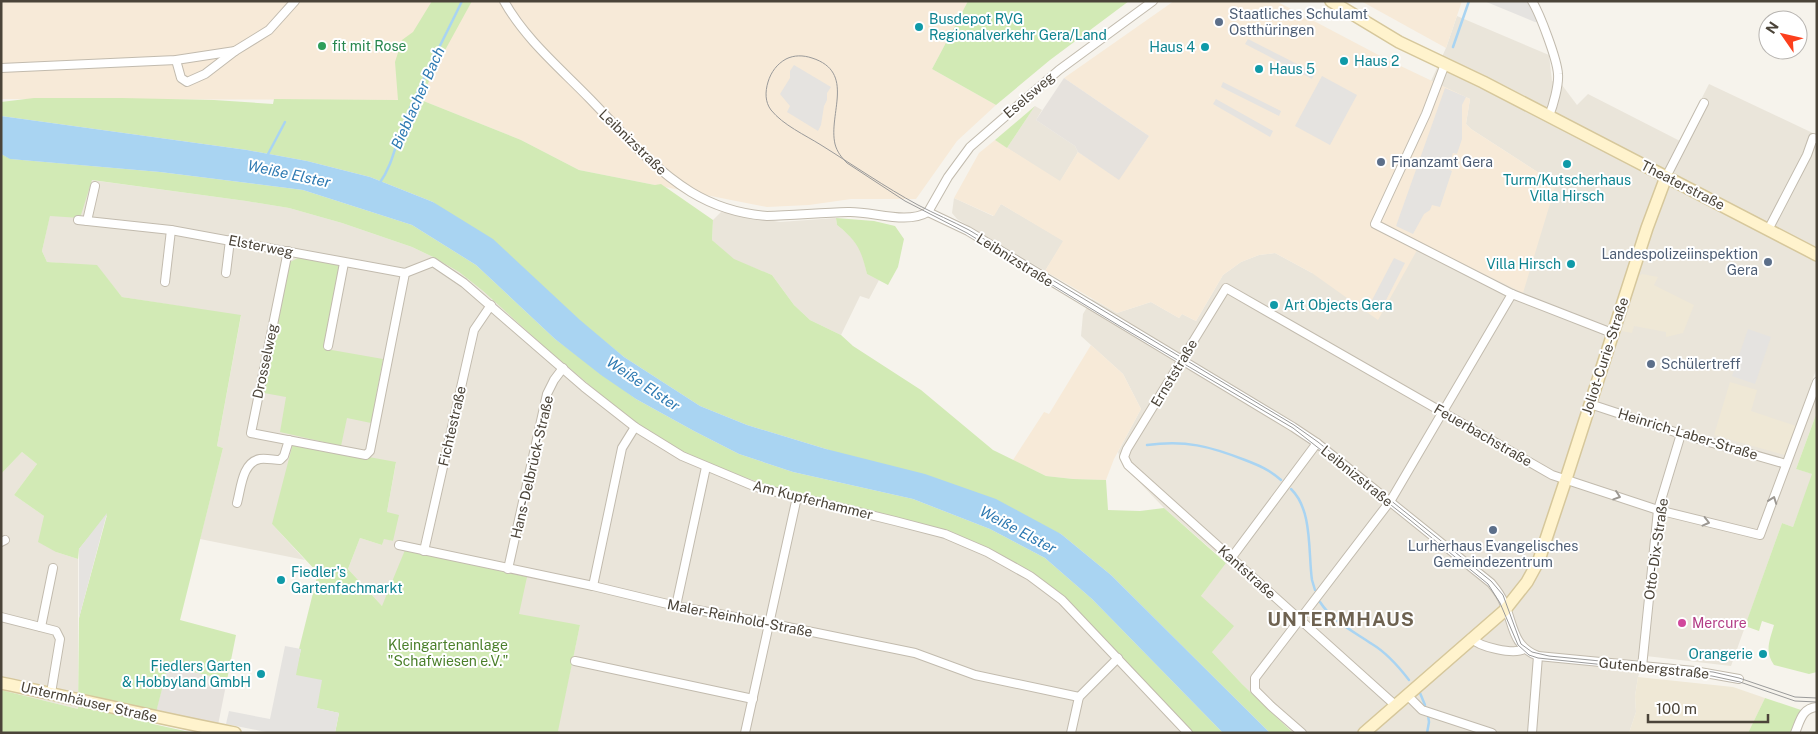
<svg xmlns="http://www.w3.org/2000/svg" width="1818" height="734" font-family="'Public Sans',sans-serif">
<rect width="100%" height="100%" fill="#f6f3ec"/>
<g fill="#eae5da">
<path d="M1457 16 1549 55 1552 81 1562 85 1577 105 1588 94 1680 141 1709 84 1817 135V368L1811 383 1817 385V412L1796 469 1813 474 1793 527 1782 523 1731 666 1646 656 1638 677 1635 696 1636 712 1629 733H1293L1242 684 1212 652 1201 596 1226 562 1164 508 1123 465 1118 452 1141 409 1123 374 1081 336 1083 314 1092 299 1117 313 1151 302 1179 318 1182 314 1196 321 1223 275 1241 262 1259 255 1275 253 1312 273 1421 242 1556 184 1471 129 1466 124 1470 99 1431 81 1446 48Z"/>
<path d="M1035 106 1042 110 1036 120 1075 146 1078 152 1060 182 1007 148Z"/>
<path d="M91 180 246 201 289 208 342 223 412 247 433 257 459 272 483 291 596 391 793 493 882 514 928 527 1042 580 1192 733 557 732 580 625 382 606 348 569 360 538 382 545 384 538 393 541 387 512 396 463 272 524 305 560 200 539 223 448 217 446 241 316 122 297 97 266 47 262 42 251 50 215Z"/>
<path d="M954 198 993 216 1001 204 1064 241 1045 271 957 219 952 213Z"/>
<path d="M721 212 780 222 836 218 837 225 850 236 862 251 867 274 879 280 869 299 860 296 841 335 810 320 794 305 772 275 734 260 712 240 713 220Z"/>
<path d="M22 452 37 464 14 495 44 516 56 552 78 559V709L1 690V474Z"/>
</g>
<g fill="#f7ead8">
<path d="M1 1H968L932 69 996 105 957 141 916 199H851L809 205 767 207 579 170 521 140 421 100 1 99Z"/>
<path d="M1174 1H1276L1388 60 1470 99 1466 124 1471 129 1556 184 1523 293 1421 243 1378 320 1312 273 1275 253 1259 255 1241 262 1223 275 1196 321 1182 314 1179 318 1151 302 1117 313 1045 271 1063 241 1001 204 994 216 954 198 979 153 995 140 1060 181 1078 152 1119 179 1149 136 1064 78Z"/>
<path d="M1361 1H1462L1446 48Z"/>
<path d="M1091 345 1123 374 1141 409 1114 459 1106 480 1073 479 1046 476 1013 460 1044 412 1049 414Z"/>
</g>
<g fill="#e6e2dd">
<path d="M1064 78 1149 136 1119 180 1078 152 1075 146 1036 120Z"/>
<path d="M168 666 227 680 218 725 156 711Z"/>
</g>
<g fill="#efe8d6">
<path d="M1642 274 1658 277 1654 285 1694 305 1683 333 1666 337V332L1634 326 1632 333 1622 331 1639 276Z"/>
<path d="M1730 382 1757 390 1751 411 1799 427 1788 456 1714 435Z"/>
<path d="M1638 677 1733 687 1765 698 1748 733H1629L1636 712 1635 696Z"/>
</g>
<g fill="#d2eab5">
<path d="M432 1H472L432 74 421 100 521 140 579 170 655 185 661 184 713 220 712 240 734 259 772 275 794 305 810 320 841 335 853 346 921 390 993 450 1046 476 1073 479 1106 480 1108 510 1140 511 1164 508 1226 563 1201 596 1234 626 1212 652 1242 684 1293 733H1270L1111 575 1061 534 826 449 747 425 700 406 624 357 433 202 370 177 307 161 247 150 1 116V102L34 98H122L214 100 273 104 274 99 398 100 395 62 402 40 413 32Z"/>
<path d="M968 1H1129L1050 60 996 105 932 69Z"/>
<path d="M1035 106 1007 148 995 140Z"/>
<path d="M1 154 11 159 160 172 303 190 412 225 476 265 555 339 636 399 694 431 739 454 793 472 913 499 990 529 1045 558 1092 599 1223 733H1192L1042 580 928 527 882 514 775 488 710 465 679 450 627 417 547 349 483 291 459 272 433 257 412 247 342 223 289 208 246 201 92 180 80 218 50 216 42 251 47 262 97 265 122 297 241 315 217 446 223 448 180 620 236 635 227 680 168 666 153 724 194 733H1V690L78 709 79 618 107 515 79 549 78 559 56 552 38 542 44 516 14 495 37 464 22 452 1 474Z"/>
<path d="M836 218 874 221 895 226 904 239 898 267 888 285 867 274C861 249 857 241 837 225Z"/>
<path d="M300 257 340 265 326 349 383 359 371 423 347 418 341 446 280 432 286 397 264 393 290 262Z"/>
<path d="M1817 412V672L1809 674 1774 665C1764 651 1770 640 1774 625L1762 621 1759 631 1745 626 1782 523 1793 527 1812 474 1796 469Z"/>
<path d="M293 443 396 462 387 512 399 515 393 541 384 539 382 545 360 538 348 569 382 606 405 550 527 577 519 614 580 625 558 731 563 733H335L339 713 316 708 295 675 301 649H299L318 573 272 524Z"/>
<path d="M1765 698 1801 710 1791 733H1748Z"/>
</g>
<g fill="#e5e3e0">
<path d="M1484 1H1528L1540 23 1535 22Z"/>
<path d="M1248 39 1315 73 1312 79 1245 44Z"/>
<path d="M794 65 831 87 827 93V100L824 106 821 125 818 131 787 112 790 106 780 94 790 78V71Z"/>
<path d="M1322 76 1357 95 1330 145 1295 126Z"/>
<path d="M1223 82 1281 111 1279 116 1221 87Z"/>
<path d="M1445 88 1466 97 1462 105V139L1457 154 1453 153 1448 169 1452 171 1440 207 1432 205 1430 210 1424 214 1413 234 1396 226Z"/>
<path d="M1216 99 1273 131 1270 137 1213 104Z"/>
<path d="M1394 258 1405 263 1382 308 1371 302Z"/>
<path d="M1748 329 1771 337 1755 384 1732 376Z"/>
<path d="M107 513 79 618V549Z"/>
<path d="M285 646 301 649 296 675 322 680 317 708 339 713 335 733H271L226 724 229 711 270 719Z"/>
</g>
<path fill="#a9d4f2" d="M1 116 247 150 307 161 370 177 433 202 493 239 580 320 624 357 700 406 747 425 826 449 925 474 996 499 1061 534 1111 575 1270 733H1223L1092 599 1045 558 990 529 913 499 793 472 739 454 694 431 636 399 601 375 555 339 476 265 412 225 303 190 160 172 10 159 1 154Z"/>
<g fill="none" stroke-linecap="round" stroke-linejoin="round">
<g stroke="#a9d4f2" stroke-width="2.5">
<path d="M1453 47 1469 1"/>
<path d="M267 156 285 122"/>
<path d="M379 184C392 166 395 147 402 127 419 85 442 43 462 1"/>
<path d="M1147 445C1186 440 1209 446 1245 460 1258 465 1270 470 1281 480"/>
<path d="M1291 489C1313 510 1308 553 1312 580L1315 590"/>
<path d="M1320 602C1333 622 1353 631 1372 644 1387 653 1399 667 1409 680"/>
<path d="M1420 693 1425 705"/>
<path d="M1427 733 1429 722 1428 715"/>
</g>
<defs>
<g id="street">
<path d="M504 1C525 39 560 68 590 99 622 132 652 168 691 192 714 206 741 214 767 216 794 215 821 213 848 212 873 211 906 225 928 212L968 231 1293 427 1317 443 1491 583C1496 589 1501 595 1504 603 1514 625 1512 646 1538 656L1694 671 1739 679"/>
<path d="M1532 1C1540 14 1557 59 1558 74 1559 85 1553 106 1549 116"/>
<path d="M176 60 181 78 187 82 205 74 235 51"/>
<path d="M1445 64 1426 114 1375 224 1512 294 1612 333"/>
<path d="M1 68 176 60 235 51 269 30 295 1"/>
<path d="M1666 177 1704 103"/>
<path d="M928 212 948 177 970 147 1059 70 1153 1"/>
<path d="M78 220 171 230 405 273 433 262 464 283 584 387 635 427 682 456 756 487 895 521 945 534 987 552 1030 576 1062 600 1188 733"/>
<path d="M87 221 95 186"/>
<path d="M1768 230 1807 155 1813 138 1817 139"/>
<path d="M288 251 251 433 366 455 370 451 405 273"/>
<path d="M226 273 230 240"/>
<path d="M165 282 171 230"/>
<path d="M328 346 344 263"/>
<path d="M1590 404 1681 434 1786 464"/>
<path d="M237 503C241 489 242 462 260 459 266 458 274 460 280 460L284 456 289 440"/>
<path d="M1 542 5 540"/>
<path d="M399 545 593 586 676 606 778 625 915 653 975 675 1079 697"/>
<path d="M424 551 474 330 491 305"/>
<path d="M1232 557 1317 443"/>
<path d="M508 569 547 394 554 380 563 368"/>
<path d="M593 586 622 448 635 427"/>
<path d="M676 606 706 467"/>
<path d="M1 617 56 631 60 639 51 693"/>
<path d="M41 627 53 568"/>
<path d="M1471 638C1479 647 1514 655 1524 649"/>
<path d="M575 661 753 699"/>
<path d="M1642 667 1658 510 1681 434"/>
<path d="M1407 695 1422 710 1492 733"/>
<path d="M1395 705 1128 465 1124 457 1127 449 1226 288 1552 475 1658 510 1760 535 1817 382"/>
<path d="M745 733 797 497"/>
<path d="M1071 733 1079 697 1118 658"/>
<path d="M1302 733 1271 706 1255 690V678L1391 500 1512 294"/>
<path d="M1532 733 1538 656"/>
<path d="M1795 733C1800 721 1802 708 1817 707"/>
</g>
<g id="secondary">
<path d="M1331 1 1399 42 1483 82 1817 255"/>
<path d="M1 683C79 699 157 718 235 733"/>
<path d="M1364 733 1504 611 1527 582 1539 560 1566 479 1647 228 1666 177"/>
</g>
</defs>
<use href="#street" stroke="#c2bbae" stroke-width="10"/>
<use href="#secondary" stroke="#d6c79b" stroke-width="14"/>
<use href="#street" stroke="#fff" stroke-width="8"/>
<use href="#secondary" stroke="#fff3cd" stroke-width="11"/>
<path stroke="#9a9a9a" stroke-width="1" d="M1817 698 1795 697 1739 678 1713 672 1549 656 1532 652 1521 644 1503 595 1491 581 1318 442 1294 425 969 230C952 221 935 214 918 205 885 187 853 165 821 145 805 135 783 125 771 110 765 102 765 92 768 82 771 72 777 64 786 59 794 55 803 55 812 58 856 72 828 114 835 144 837 152 842 158 847 163L905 201 967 233 1118 325 1293 428 1410 520 1488 584 1500 603 1518 645 1529 655 1538 658 1712 676 1740 682 1795 701 1817 702"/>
</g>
<defs><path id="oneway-chevron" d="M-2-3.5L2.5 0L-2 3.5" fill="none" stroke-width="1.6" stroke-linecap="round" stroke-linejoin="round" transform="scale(1.25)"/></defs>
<g stroke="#9c9892">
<use href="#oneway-chevron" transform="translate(1617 496) rotate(19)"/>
<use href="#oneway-chevron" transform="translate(1773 500) rotate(-70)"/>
<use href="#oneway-chevron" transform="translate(1706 522) rotate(14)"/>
</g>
<g fill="#5c6f8a" stroke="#fff" stroke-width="2">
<circle cx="1219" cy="22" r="5"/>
<circle cx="1381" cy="162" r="5"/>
<circle cx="1768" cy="262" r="5"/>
<circle cx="1651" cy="364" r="5"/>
<circle cx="1493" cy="530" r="5"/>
</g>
<g fill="#0f9aa8" stroke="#fff" stroke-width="2">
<circle cx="919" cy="27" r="5"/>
<circle cx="1205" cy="47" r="5"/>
<circle cx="1344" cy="61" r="5"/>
<circle cx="1259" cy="69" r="5"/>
<circle cx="1567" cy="164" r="5"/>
<circle cx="1571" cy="264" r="5"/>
<circle cx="1274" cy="305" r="5"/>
<circle cx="281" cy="580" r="5"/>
<circle cx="1763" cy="654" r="5"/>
<circle cx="261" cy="674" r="5"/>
</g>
<circle fill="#2e9e5b" stroke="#fff" stroke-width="2" cx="322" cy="46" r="5"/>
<circle fill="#d1479c" stroke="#fff" stroke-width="2" cx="1682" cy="623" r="5"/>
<g text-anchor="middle" stroke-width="4" stroke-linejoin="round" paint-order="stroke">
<g font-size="14" fill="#4e5e75" stroke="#fff" text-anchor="start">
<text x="1229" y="19">Staatliches Schulamt<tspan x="1229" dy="16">Ostthüringen</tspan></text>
<text x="1391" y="167">Finanzamt Gera</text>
<text x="1758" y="259" text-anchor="end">Landespolizeiinspektion<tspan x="1758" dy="16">Gera</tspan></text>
<text x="1661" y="369">Schülertreff</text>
<text x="1493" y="551" text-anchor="middle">Lurherhaus Evangelisches<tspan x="1493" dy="16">Gemeindezentrum</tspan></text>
</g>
<g font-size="14" fill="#0d838f" stroke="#fff" text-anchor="start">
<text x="929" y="24">Busdepot RVG<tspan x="929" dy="16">Regionalverkehr Gera/Land</tspan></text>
<text x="1195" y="52" text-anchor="end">Haus 4</text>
<text x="1354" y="66">Haus 2</text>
<text x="1269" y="74">Haus 5</text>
<text x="1567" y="185" text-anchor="middle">Turm/Kutscherhaus<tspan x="1567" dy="16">Villa Hirsch</tspan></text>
<text x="1561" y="269" text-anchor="end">Villa Hirsch</text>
<text x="1284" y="310">Art Objects Gera</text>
<text x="291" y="577">Fiedler's<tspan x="291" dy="16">Gartenfachmarkt</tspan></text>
<text x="1753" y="659" text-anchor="end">Orangerie</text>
<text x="251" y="671" text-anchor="end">Fiedlers Garten<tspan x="251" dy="16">&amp; Hobbyland GmbH</tspan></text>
</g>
<g font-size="14" fill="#27864d" stroke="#fff" text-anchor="start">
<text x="332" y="51">fit mit Rose</text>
</g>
<g font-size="14" fill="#4b4439" stroke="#fff">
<text transform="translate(1029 95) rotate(-41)" y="5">Eselsweg</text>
<text transform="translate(633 142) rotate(44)" y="5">Leibnizstraße</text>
<text transform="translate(1683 185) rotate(27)" y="5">Theaterstraße</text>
<text transform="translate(261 246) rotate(11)" y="5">Elsterweg</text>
<text transform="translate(1015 260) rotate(32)" y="5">Leibnizstraße</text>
<text transform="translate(1605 356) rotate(-72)" y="5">Joliot-Curie-Straße</text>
<text transform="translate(265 361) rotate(-78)" y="5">Drosselweg</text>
<text transform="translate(1174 373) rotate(-59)" y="5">Ernststraße</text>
<text transform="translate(452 426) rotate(-77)" y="5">Fichtestraße</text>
<text transform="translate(1688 434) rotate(17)" y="5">Heinrich-Laber-Straße</text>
<text transform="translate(1483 435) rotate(30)" y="5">Feuerbachstraße</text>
<text transform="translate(532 467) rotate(-77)" y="5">Hans-Delbrück-Straße</text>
<text transform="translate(1357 476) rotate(39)" y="5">Leibnizstraße</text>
<text transform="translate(813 500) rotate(14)" y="5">Am Kupferhammer</text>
<text transform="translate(1656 549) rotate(-82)" y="5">Otto-Dix-Straße</text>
<text transform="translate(1247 572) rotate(42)" y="5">Kantstraße</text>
<text transform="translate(740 618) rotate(11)" y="5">Maler-Reinhold-Straße</text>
<text transform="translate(1654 668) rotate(6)" y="5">Gutenbergstraße</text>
<text transform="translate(89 702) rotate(13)" y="5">Untermhäuser Straße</text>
</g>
<g font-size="14" fill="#b23c85" stroke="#fff" text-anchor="start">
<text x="1692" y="628">Mercure</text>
</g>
<g font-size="14" fill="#4a7f2a" stroke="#fff">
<text x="448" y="650">Kleingartenanlage<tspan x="448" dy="16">"Schafwiesen e.V."</tspan></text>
</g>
<g font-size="15" font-style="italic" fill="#2e7ab2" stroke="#fff">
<text transform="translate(418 98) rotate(-66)" y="5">Bieblacher Bach</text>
<text transform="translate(289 174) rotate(12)" y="5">Weiße Elster</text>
<text transform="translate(643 384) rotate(34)" y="5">Weiße Elster</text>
<text transform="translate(1018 530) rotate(28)" y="5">Weiße Elster</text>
</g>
<g font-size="19" font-weight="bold" letter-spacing="1" fill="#6e6250" stroke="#fff">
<text x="1341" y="626">UNTERMHAUS</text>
</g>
</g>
<rect width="1818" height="734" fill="none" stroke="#4b4439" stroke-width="5"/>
<g transform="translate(1783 35) rotate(304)"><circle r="24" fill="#ffffff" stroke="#b7b4b0"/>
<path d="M0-4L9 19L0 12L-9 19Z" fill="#fc3f1d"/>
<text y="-8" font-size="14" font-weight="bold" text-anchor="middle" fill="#4b4439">N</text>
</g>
<path d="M1648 714v8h120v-8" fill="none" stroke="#4b4439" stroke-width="2.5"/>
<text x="1656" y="714" font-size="15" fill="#4b4439" stroke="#ffffff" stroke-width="4" paint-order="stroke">100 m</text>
</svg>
